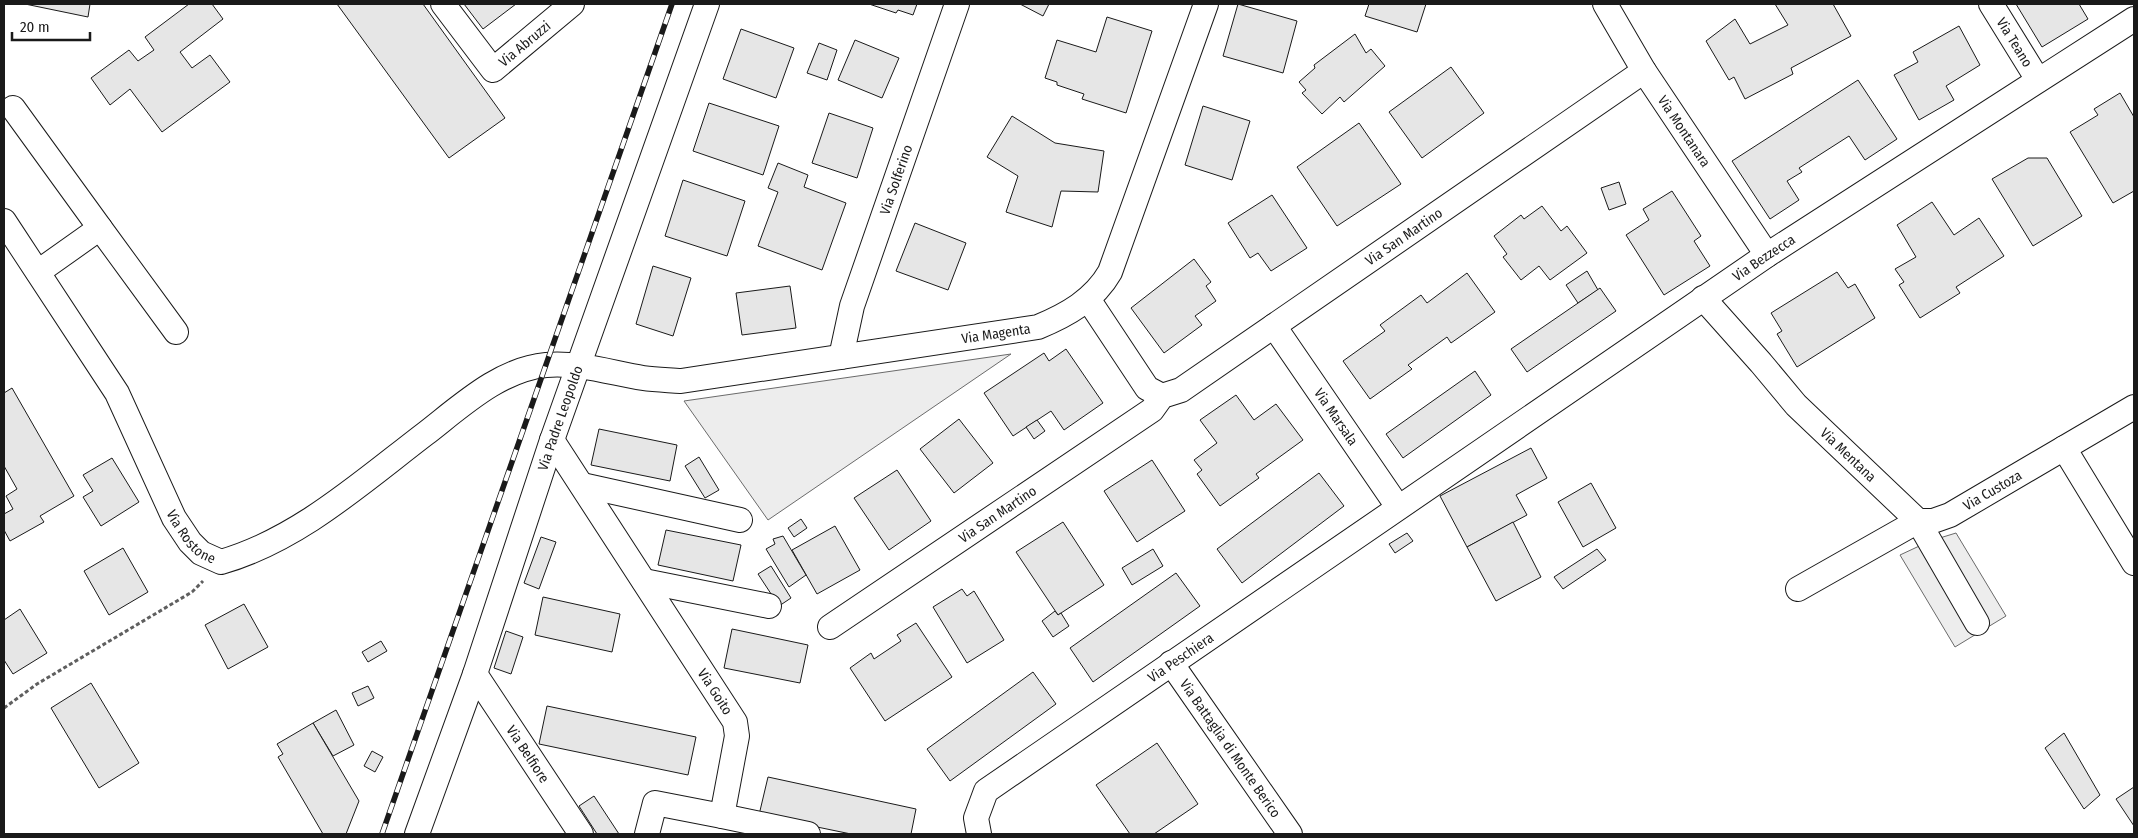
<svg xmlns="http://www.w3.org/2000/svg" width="2138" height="838" font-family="'Fira Sans Condensed',sans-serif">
<rect width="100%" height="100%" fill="#fff"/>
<g fill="#ededed" stroke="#6a6a6a">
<path d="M1011 354 768 520 684 401Z"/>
<path d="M1956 533 2006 616 1955 647 1900 555 1930 541Z"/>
</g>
<g fill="#e6e6e6" stroke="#1a1a1a">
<path d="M25 4H90L88 17Z"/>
<path d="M189 4H212L223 19 180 52 192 68 210 55 230 82 162 132 130 89 110 105 91 78 129 50 138 61 154 50 145 37Z"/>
<path d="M337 4H423L505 118 449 158Z"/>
<path d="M464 4H516L483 29Z"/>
<path d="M869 4H917L913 15 898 10 896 13Z"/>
<path d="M1020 4H1049L1043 16Z"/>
<path d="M1238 4 1297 21 1283 73 1223 56Z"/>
<path d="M1369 4H1426L1417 32 1365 16Z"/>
<path d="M1775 4H1833L1851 36 1791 68 1793 74 1745 99 1734 77 1729 80 1706 41 1735 19 1750 44 1788 25Z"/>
<path d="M2016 4H2079L2088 19 2042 47Z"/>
<path d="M1107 17 1152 31 1126 113 1082 99 1084 94 1057 85V82L1045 78 1057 40 1096 52Z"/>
<path d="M1959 26 1980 65 1946 86 1954 100 1919 120 1894 75 1918 62 1913 52Z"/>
<path d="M741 29 794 48 776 98 723 79Z"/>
<path d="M1355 34 1366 53 1371 49 1385 66 1344 102 1340 97 1322 114 1302 93 1306 90 1299 82 1315 68 1314 65Z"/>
<path d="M855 40 899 58 882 98 838 80Z"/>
<path d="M819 43 837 50 827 80 807 73Z"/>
<path d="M1451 67 1484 113 1422 158 1389 112Z"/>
<path d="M1858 80 1897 139 1865 160 1849 136 1799 168 1802 172 1787 181 1799 200 1770 219 1732 161Z"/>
<path d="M2120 93 2134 117V191L2113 203 2070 132 2098 115 2094 109Z"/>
<path d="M709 103 779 126 763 175 693 151Z"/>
<path d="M1203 106 1250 121 1232 180 1185 165Z"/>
<path d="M829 113 873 128 857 178 812 163Z"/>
<path d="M1012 116 1055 143 1104 151 1098 192 1061 191 1052 227 1006 212 1018 176 987 157Z"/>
<path d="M1359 123 1401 184 1337 226 1297 167Z"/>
<path d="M2028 158H2047L2082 216 2033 246 1992 179Z"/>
<path d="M778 163 808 175 804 187 846 203 822 270 758 246 778 192 768 188Z"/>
<path d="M683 180 745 201 727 256 665 236Z"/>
<path d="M1619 182 1626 204 1609 210 1601 188Z"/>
<path d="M1672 191 1701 236 1694 241 1710 266 1664 295 1626 235 1649 220 1643 209Z"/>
<path d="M1272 195 1307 248 1271 271 1258 253 1250 258 1228 223Z"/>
<path d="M1932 202 1954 235 1979 218 2004 256 1956 287 1960 293 1920 318 1899 285 1904 282 1895 269 1916 257 1897 225Z"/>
<path d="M1542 206 1561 231 1567 226 1587 253 1550 280 1539 266 1521 280 1503 257 1507 254 1494 236 1521 215 1524 219Z"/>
<path d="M915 223 966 243 948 290 896 271Z"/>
<path d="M1194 259 1211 282 1206 286 1216 301 1195 316 1202 325 1164 353 1131 308Z"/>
<path d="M653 266 691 278 673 336 636 324Z"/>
<path d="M1587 271 1598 290 1578 303 1566 285Z"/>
<path d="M1837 272 1848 288 1855 284 1875 318 1797 367 1777 334 1782 331 1771 313Z"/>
<path d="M1467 273 1495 312 1451 343 1447 337 1408 365 1412 369 1370 399 1343 361 1385 331 1380 325 1421 295 1427 303Z"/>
<path d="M790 286 796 328 742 335 736 293Z"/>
<path d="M1600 288 1616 311 1527 372 1511 349Z"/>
<path d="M1066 349 1103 403 1064 430 1051 411 1013 436 984 393 1044 353 1049 361Z"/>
<path d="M1475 371 1491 395 1403 458 1386 434Z"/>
<path d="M12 388 74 496 40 516 44 522 10 541 4 530V514L13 509 6 496 17 489 4 466V393Z"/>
<path d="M1236 395 1254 420 1276 404 1303 440 1256 474 1259 478 1220 506 1197 474 1202 470 1194 460 1217 443 1200 420Z"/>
<path d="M959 419 993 463 954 493 920 449Z"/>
<path d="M1037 420 1045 431 1034 439 1026 427Z"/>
<path d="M599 429 677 445 670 481 591 465Z"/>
<path d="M1531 448 1547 478 1516 495 1527 515 1467 547 1440 496Z"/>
<path d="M699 457 719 490 705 498 685 466Z"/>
<path d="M112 458 139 502 101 526 83 497 93 491 83 475Z"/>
<path d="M1152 460 1185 511 1137 542 1104 491Z"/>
<path d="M897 470 931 521 889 550 854 498Z"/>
<path d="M1319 473 1344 506 1242 583 1217 549Z"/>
<path d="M1591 483 1616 528 1583 547 1558 502Z"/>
<path d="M801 519 807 528 794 537 788 528Z"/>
<path d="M1063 522 1104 585 1058 615 1016 552Z"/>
<path d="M1513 522 1541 577 1496 601 1467 547Z"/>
<path d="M835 526 860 570 817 594 792 550Z"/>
<path d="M666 530 741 545 733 581 658 565Z"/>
<path d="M1407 533 1413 541 1395 553 1389 544Z"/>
<path d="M783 536 806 575 789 587 766 549 775 544 773 539Z"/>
<path d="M541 537 556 542 539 589 524 583Z"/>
<path d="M123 548 148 592 109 615 84 571Z"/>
<path d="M1153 549 1163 566 1132 585 1122 568Z"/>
<path d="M1597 549 1606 560 1563 589 1554 577Z"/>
<path d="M771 566 791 598 779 606 758 574Z"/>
<path d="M1176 573 1200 606 1093 682 1070 648Z"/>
<path d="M962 589 967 596 974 591 1004 640 967 663 933 607Z"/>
<path d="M543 597 620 614 612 652 535 635Z"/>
<path d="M244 604 268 647 228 669 205 625Z"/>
<path d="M20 609 47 653 13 674 4 660V620Z"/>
<path d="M1055 611 1058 615 1061 613 1069 626 1053 637 1042 621Z"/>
<path d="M916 623 952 677 885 721 850 668 871 653 874 659 901 641 897 635Z"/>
<path d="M732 629 808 645 800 683 724 668Z"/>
<path d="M506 631 523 637 511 674 494 668Z"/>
<path d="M381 641 387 651 368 662 362 652Z"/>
<path d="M1033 672 1056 704 950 781 927 749Z"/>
<path d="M91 683 139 763 99 788 51 708Z"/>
<path d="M368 686 374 698 358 706 352 693Z"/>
<path d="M547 706 696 737 688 775 539 744Z"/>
<path d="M336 710 354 745 333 756 313 723Z"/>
<path d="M313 723 359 801 346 834H323L278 757 283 754 277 744Z"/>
<path d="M2064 733 2100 795 2084 809 2045 748Z"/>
<path d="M1157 743 1198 804 1154 834H1130L1096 785Z"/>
<path d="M372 751 383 757 375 772 364 766Z"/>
<path d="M768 777 916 809 911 834H851L759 815Z"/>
<path d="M2134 787V826L2116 799Z"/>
<path d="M594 796 619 834H597L579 806Z"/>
</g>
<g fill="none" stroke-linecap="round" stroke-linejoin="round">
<defs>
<g id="minor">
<path id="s1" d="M443 4 493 70 572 4"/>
<path id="s2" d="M1605 4 1644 71 1767 255"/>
<path id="s3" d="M1991 4 2038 80"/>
<path d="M13 108 100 228 38 272"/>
<path id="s4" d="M4 221 117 393 174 518 190 542 201 553 221 562C298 540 362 482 425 434 460 407 500 369 546 365 578 362 612 373 643 378 656 380 669 380 681 381L1038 327C1067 315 1094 300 1110 272L1206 4"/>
<path d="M100 228 176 332"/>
<path id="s5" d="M1703 298 1761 363 1796 405 1918 521 1977 623"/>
<path d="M1088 299 1147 388 1162 396"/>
<path id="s6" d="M1274 326 1398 507"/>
<path id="s7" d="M841 357 852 306 957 4"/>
<path id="s8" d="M552 440 735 722 737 736 722 816 655 803 647 834"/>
<path d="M2064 448 2134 563"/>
<path d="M582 485 740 520"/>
<path d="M644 581 769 606"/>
<path id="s9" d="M1798 589 1918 521H1933L1950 515 2134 407"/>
<path id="s10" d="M830 627 1152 410 1162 396 1181 390 1644 71"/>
<path id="s11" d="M1171 663 1290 834"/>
<path id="s12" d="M475 674 581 834"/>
<path d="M722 816 808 834"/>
<path id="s13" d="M417 834 475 674 552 440 707 4"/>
<path id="s14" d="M979 834 976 818 986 791 1767 255 2134 19"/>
</g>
</defs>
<use href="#minor" stroke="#1a1a1a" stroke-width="26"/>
<path stroke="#5f5f5f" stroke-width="3" stroke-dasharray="4 2.5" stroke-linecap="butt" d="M4 708 37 684 192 592 203 581"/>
<use href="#minor" stroke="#fff" stroke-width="24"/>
<defs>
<path id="rail" d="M382 834 672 4"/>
</defs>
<use href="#rail" stroke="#1a1a1a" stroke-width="5.5"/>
<use href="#rail" stroke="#fff" stroke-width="4" stroke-dasharray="11" stroke-linecap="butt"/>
</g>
<g text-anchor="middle" stroke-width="4" stroke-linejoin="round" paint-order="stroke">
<g font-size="14" fill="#1a1a1a" stroke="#fff">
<text dy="5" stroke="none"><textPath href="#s3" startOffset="45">Via Teano</textPath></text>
<text dy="5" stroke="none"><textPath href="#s1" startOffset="124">Via Abruzzi</textPath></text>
<text dy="5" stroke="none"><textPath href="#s2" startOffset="150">Via Montanara</textPath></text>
<text dy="5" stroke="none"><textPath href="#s7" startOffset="186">Via Solferino</textPath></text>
<text dy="5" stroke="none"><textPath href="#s10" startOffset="696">Via San Martino</textPath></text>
<text dy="5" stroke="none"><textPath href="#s14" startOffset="988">Via Bezzecca</textPath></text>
<text dy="5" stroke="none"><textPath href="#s4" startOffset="1248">Via Magenta</textPath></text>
<text dy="5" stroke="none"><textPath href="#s6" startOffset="110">Via Marsala</textPath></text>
<text dy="5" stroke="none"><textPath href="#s13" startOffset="440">Via Padre Leopoldo</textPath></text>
<text dy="5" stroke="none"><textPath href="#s5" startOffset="214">Via Mentana</textPath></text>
<text dy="5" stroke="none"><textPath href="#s9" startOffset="220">Via Custoza</textPath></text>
<text dy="5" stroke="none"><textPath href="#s10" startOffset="202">Via San Martino</textPath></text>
<text dy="5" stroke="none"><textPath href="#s4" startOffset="369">Via Rostone</textPath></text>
<text dy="5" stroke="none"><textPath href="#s14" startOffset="281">Via Peschiera</textPath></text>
<text dy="5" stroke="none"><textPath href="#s8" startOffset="300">Via Goito</textPath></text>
<text dy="5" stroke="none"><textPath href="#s11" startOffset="104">Via Battaglia di Monte Berico</textPath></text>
<text dy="5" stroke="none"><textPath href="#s12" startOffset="96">Via Belfiore</textPath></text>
</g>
</g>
<rect width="2138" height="838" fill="none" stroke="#1a1a1a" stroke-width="10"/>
<path d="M12 32v8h78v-8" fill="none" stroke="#1a1a1a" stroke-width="2.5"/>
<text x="20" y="32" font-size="15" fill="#1a1a1a" stroke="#ffffff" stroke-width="4" paint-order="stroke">20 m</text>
</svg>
